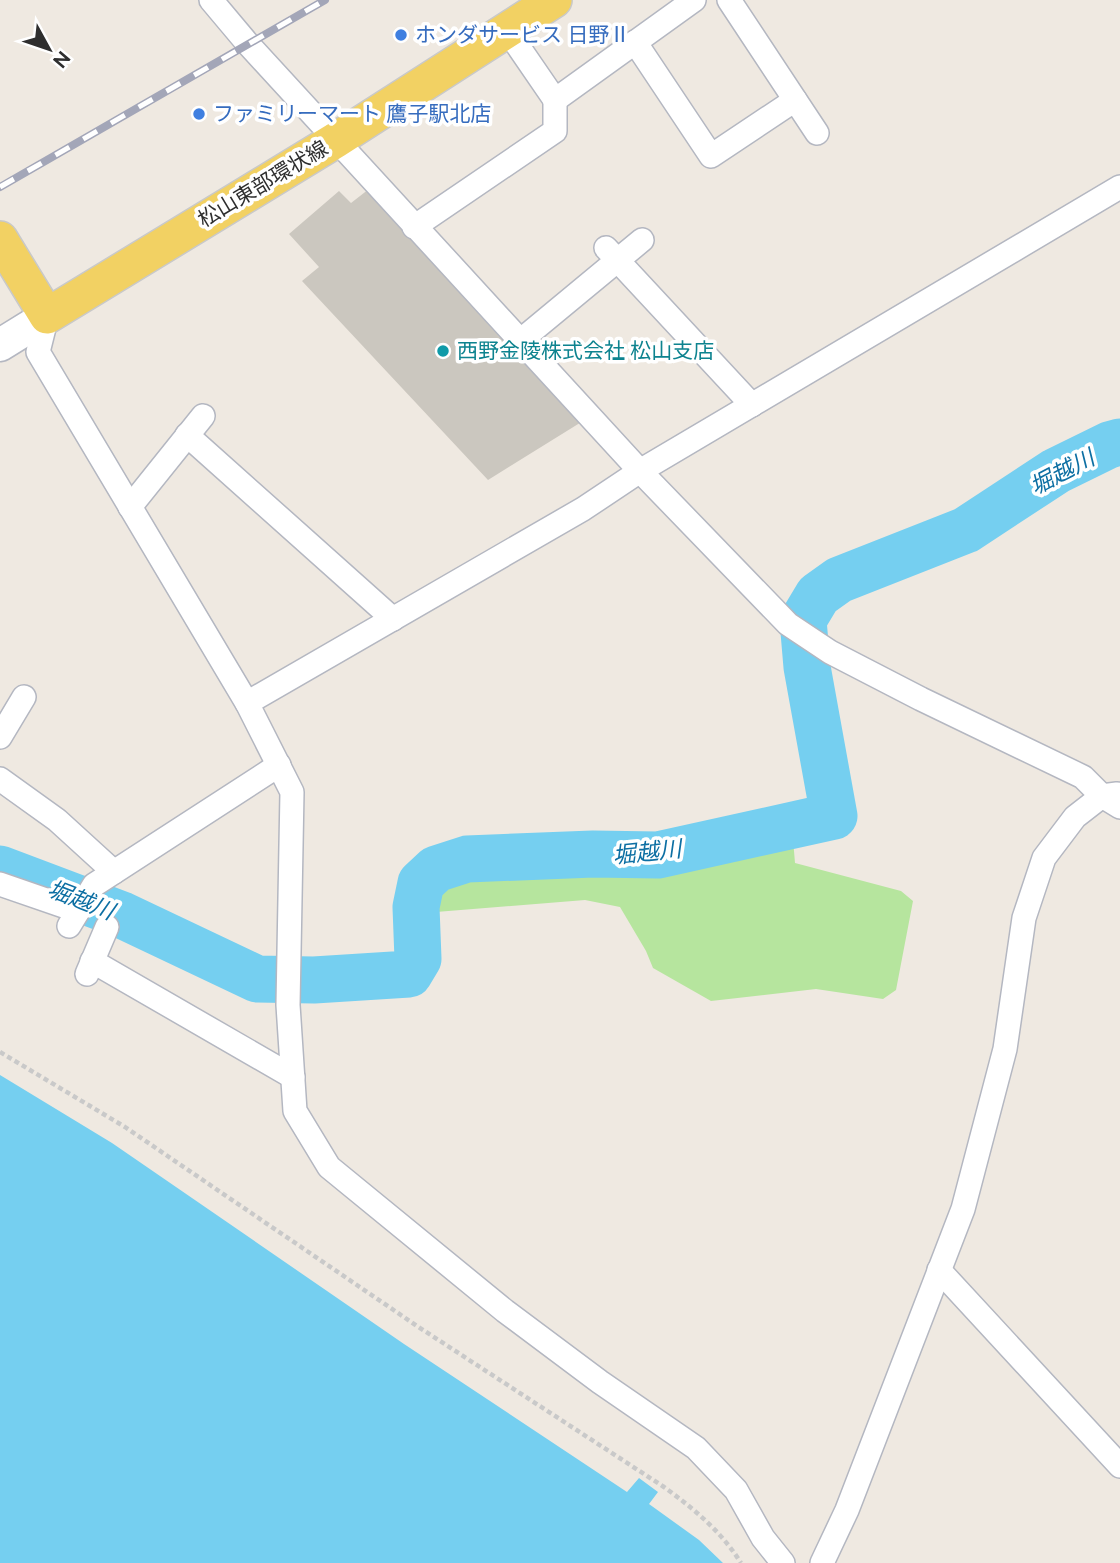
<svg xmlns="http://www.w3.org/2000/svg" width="1120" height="1563" font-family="Raleway,'Noto Sans JP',sans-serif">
<rect width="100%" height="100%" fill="#efe9e1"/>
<path fill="#b6e59e" d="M793 839 795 863 901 891 913 901 896 990 883 999 816 989 711 1001 653 968 646 951 620 907 585 900 436 912 429 900 441 878 468 868 659 862Z"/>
<path fill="#75cff0" d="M0 1075 112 1143 404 1344 627 1492 639 1478 658 1492 649 1504 699 1540 723 1563H0Z"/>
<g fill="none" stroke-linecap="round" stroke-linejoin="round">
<path stroke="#75cff0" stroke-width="47" d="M0 869 122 915 257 979 314 980 409 974 418 959 416 907 421 883 436 869 467 859 593 854 658 855 834 816 807 667 803 620 818 595 839 580 966 530 1056 471 1109 445 1120 442"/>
</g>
<path fill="#cbc7bf" d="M369 189 583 421 488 480 302 281 319 267 289 234 339 191 351 203Z"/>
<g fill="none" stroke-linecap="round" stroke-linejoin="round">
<defs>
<g id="street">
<path d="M211 0 248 44 640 471 788 624 830 652 921 699 1083 777 1102 796 1120 807"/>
<path d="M729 0 817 133"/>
<path d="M507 30 555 100 694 0"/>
<path d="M635 42 711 156 795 100"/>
<path d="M414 227 555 131V100"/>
<path d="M606 248 752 405"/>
<path d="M47 316 38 352 247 703 292 792 288 1005 295 1111 329 1167 505 1311 600 1382 696 1448 736 1490 763 1538 783 1563"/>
<path d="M520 341 642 240"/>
<path d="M187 435 393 619"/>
<path d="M130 507 203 416"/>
<path d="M247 703 583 509 640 471 1120 187"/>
<path d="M0 737 24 697"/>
<path d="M0 779 57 820 114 872"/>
<path d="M0 884 78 911"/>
<path d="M69 926 94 885 279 765"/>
<path d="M92 961 293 1077"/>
<path d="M87 974 107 927"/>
<path d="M939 1270 1120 1466"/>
<path d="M822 1563 847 1510 963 1209 1005 1049 1024 918 1044 858 1075 817 1102 796 1117 794"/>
</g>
<path id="secondary" d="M0 345 47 316"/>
<path id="primary" d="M0 239 47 316 336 140 554 0"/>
</defs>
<use href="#street" stroke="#b4b7c1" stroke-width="26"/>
<use href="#secondary" stroke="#b4b7c1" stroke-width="35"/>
<use href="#primary" stroke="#c9c9c9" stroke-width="38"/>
<path stroke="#c9c9c9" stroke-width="4.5" stroke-dasharray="5 3.5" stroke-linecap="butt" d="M0 1052 125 1127 417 1326 664 1487C694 1509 721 1531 741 1563"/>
<use href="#street" stroke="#fff" stroke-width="23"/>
<use href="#secondary" stroke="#fff" stroke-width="32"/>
<use href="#primary" stroke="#f2d163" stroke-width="35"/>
<defs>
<path id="rail" d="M0 187 325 0"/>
</defs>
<use href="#rail" stroke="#a3a6b8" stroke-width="8"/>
<use href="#rail" stroke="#fff" stroke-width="5" stroke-dasharray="16" stroke-linecap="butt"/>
</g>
<g fill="#3f7fe0" stroke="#fff" stroke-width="2.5">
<circle cx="401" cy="35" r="7"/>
<circle cx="199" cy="114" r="7"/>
</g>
<circle fill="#0f9aa8" stroke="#fff" stroke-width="2.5" cx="443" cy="351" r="7"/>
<g text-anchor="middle" stroke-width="7" stroke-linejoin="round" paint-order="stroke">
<g font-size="21" fill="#366cbe" stroke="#fff" text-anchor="start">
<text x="415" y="42">ホンダサービス 日野Ⅱ</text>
<text x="213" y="121">ファミリーマート 鷹子駅北店</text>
</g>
<g font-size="21" fill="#2e2e2e" stroke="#fff">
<text transform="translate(263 184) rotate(-31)" y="7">松山東部環状線</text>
</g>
<g font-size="21" fill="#0d838f" stroke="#fff" text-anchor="start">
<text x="457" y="358">西野金陵株式会社 松山支店</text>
</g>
<g font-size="23" font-style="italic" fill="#0d6fa3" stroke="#fff">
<text transform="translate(1062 472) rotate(-28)" y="8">堀越川</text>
<text transform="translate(647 852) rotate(-6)" y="8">堀越川</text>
<text transform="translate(81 900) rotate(21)" y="8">堀越川</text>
</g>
</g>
<g transform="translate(49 49) rotate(130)" stroke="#ffffff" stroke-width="5" paint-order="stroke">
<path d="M0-5L12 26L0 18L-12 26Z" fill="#2e2e2e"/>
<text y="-10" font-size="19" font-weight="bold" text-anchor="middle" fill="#2e2e2e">N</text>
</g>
</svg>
